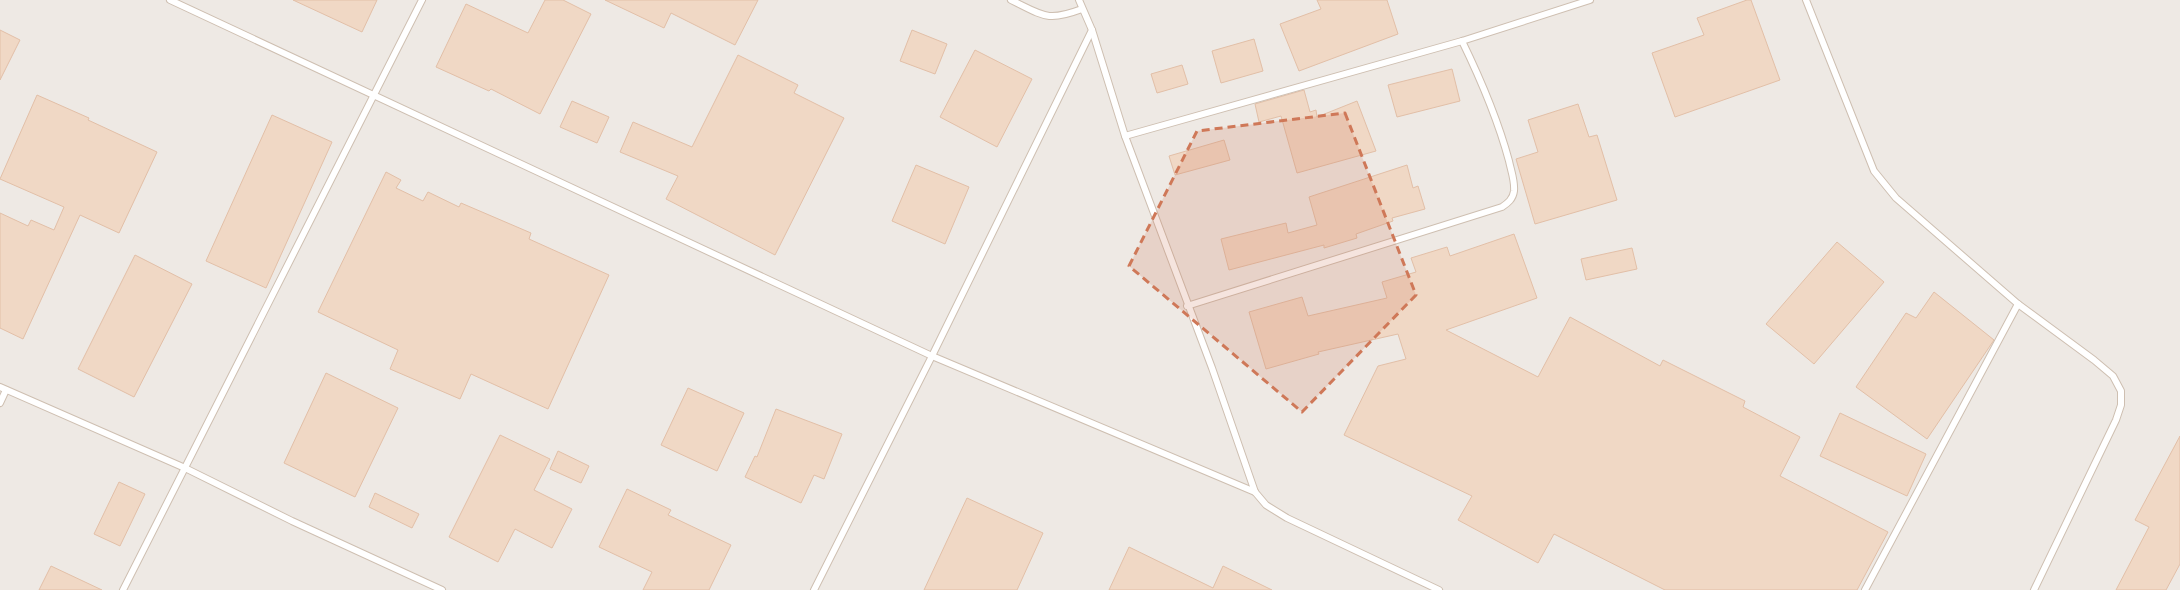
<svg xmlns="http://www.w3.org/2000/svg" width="2180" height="590" font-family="'Public Sans',sans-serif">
<rect width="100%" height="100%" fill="#fcf7ed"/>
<rect fill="#eee9e4" x="0" y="0" width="2180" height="590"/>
<g fill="#f0d8c5" stroke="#e2bfa7">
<path d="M293 0H377L362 32Z"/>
<path d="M545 0H563L591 14 540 114 491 89 489 91 436 67 466 4 528 33Z"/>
<path d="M605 0H758L735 45 671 13 664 28Z"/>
<path d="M1317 0H1387L1398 34 1299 71 1280 24 1321 9Z"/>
<path d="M1747 0H1751L1780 80 1675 117 1652 53 1704 35 1697 18Z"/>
<path d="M0 30 20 40 0 80Z"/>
<path d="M912 30 947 44 935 74 900 61Z"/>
<path d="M1254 39 1263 71 1221 83 1212 51Z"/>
<path d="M975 50 1032 79 997 147 940 117Z"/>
<path d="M738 55 798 85 794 93 844 118 775 255 666 199 678 176 620 152 633 122 692 147Z"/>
<path d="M1182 65 1188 84 1157 93 1151 74Z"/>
<path d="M1452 69 1460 101 1397 117 1388 85Z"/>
<path d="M1304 90 1310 112 1316 110 1317 117 1357 101 1376 151 1297 173 1281 116 1259 122 1255 104Z"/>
<path d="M37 95 89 118 88 120 157 152 119 233 80 215 23 339 0 328V213L28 226 31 220 54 230 64 207 0 179Z"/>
<path d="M572 101 609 117 597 143 560 127Z"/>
<path d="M1578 104 1589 137 1597 135 1617 200 1535 224 1516 159 1538 152 1528 120Z"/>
<path d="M272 115 332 142 266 288 206 261Z"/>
<path d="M1224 140 1230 160 1175 175 1169 156Z"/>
<path d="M916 165 969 187 945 244 892 221Z"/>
<path d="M1407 165 1413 188 1418 186 1425 209 1392 218 1393 221 1356 234 1357 238 1324 248V245L1229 270 1221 239 1286 223 1288 233 1317 225 1309 197Z"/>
<path d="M386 172 401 180 396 188 423 201 428 192 459 207 461 203 531 233 529 239 609 275 548 409 471 374 460 399 390 369 398 350 318 312Z"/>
<path d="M1514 234 1537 298 1446 330 1538 377 1570 317 1660 366 1663 360 1745 401 1743 407 1800 437 1780 476 1888 532 1857 590H1665L1554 534 1538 563 1458 520 1472 496 1344 435 1378 366 1406 359 1398 334 1318 352 1319 354 1266 369 1249 312 1302 297 1308 316 1387 298 1382 282 1416 272 1411 258 1447 247 1450 256Z"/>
<path d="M1837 242 1884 282 1814 364 1766 324Z"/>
<path d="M1632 248 1637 269 1586 280 1581 259Z"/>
<path d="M135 255 192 284 134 397 78 369Z"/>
<path d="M1934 292 1994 340 1927 439 1856 387 1906 313 1916 318Z"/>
<path d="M326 373 398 408 355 497 284 463Z"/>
<path d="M688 388 744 413 717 471 661 445Z"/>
<path d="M776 409 842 434 824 479 814 475 801 503 745 477 755 456 757 457Z"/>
<path d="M1840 413 1926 454 1907 496 1820 456Z"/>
<path d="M500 435 550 459 534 490 572 509 552 548 515 529 498 562 449 537Z"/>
<path d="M2180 436V564L2166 590H2116L2149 527 2135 520Z"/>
<path d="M558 451 589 466 581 483 550 469Z"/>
<path d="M119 482 145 494 120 546 94 534Z"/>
<path d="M627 489 671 510 668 515 731 545 709 590H643L652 572 599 547Z"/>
<path d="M375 493 419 514 412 528 369 507Z"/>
<path d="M967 498 1043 533 1017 590H924Z"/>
<path d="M1129 547 1213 588 1223 566 1272 590H1109Z"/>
<path d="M51 566 102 590H39Z"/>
</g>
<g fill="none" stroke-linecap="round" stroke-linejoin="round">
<defs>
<g id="service">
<path d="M170 0 932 356 1255 492"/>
<path d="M1011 0C1044 16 1047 22 1082 9"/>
<path d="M1079 0 1092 30 1125 136 1212 368 1255 492 1266 505 1287 518 1439 590"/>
<path d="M1806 0 1874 171 1896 198 2018 304 2094 360 2113 376 2121 391V405L2116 420 2034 590"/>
<path d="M1125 136 1462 41 1590 0"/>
<path d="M1187 306 1502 207C1508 203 1513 199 1514 191 1515 181 1511 171 1509 161 1498 120 1481 80 1462 41"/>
<path d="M0 387 185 468 292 521 442 590"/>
<path d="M0 403 6 390"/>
<path d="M123 590 422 0"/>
<path d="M814 590 932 356 1092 30"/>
<path d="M1865 590 2018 304"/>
</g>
</defs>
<use href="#service" stroke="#cebfb1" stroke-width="8"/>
<use href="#service" stroke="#fff" stroke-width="6"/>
</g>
<path fill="#cf7858" fill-opacity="0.2" stroke="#cf7858" stroke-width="3" stroke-dasharray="8 5" stroke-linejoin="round" d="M1345 113 1416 295 1302 412 1129 266 1197 131Z"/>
</svg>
